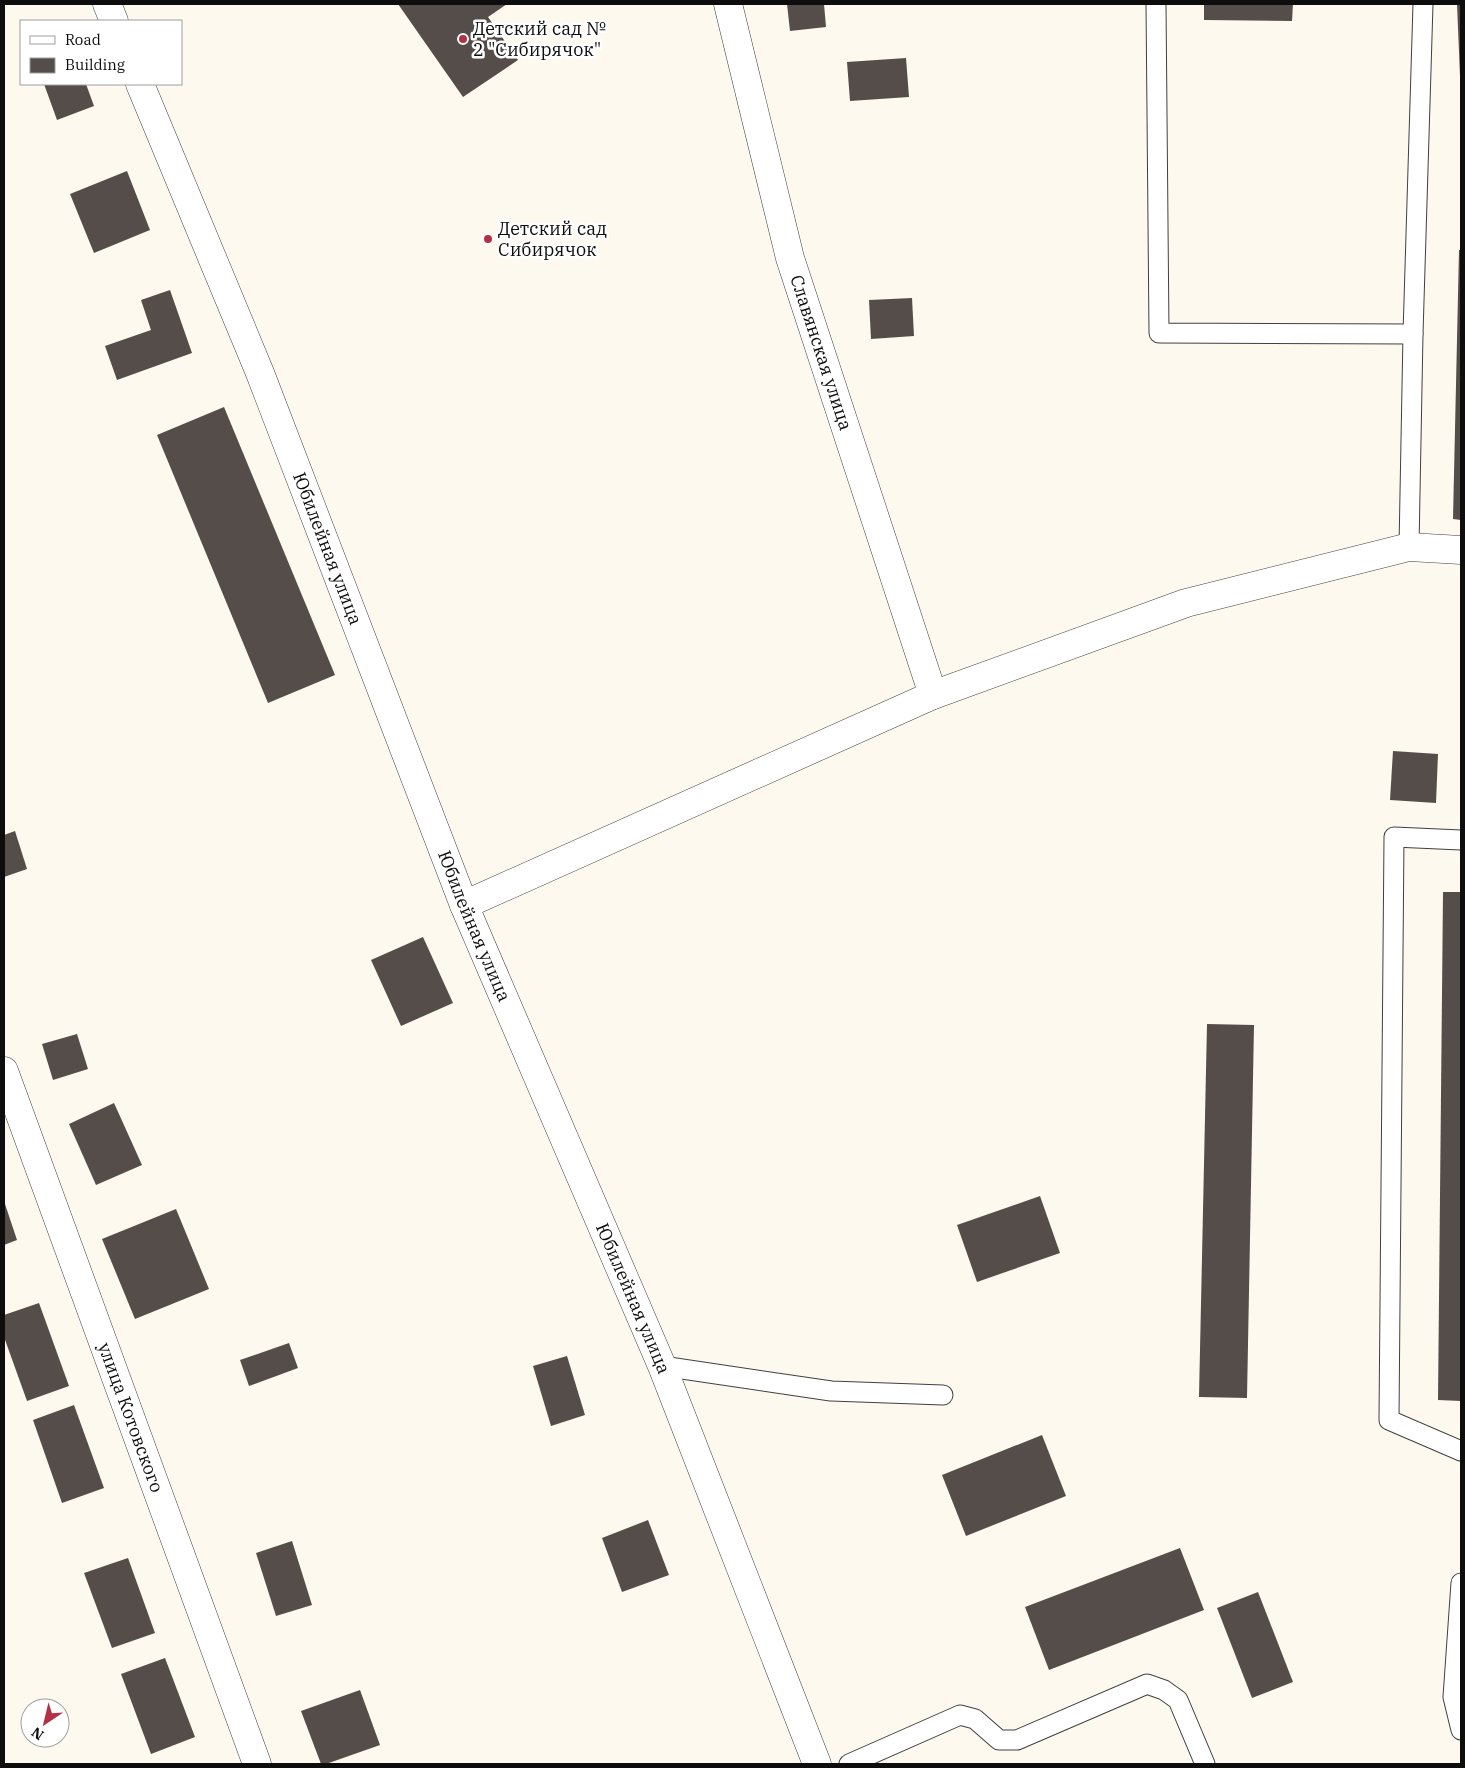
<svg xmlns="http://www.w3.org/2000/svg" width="1465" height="1768" font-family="'IBM Plex Serif',serif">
<rect width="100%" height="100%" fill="#fef9ee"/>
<g fill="#554d4a">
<path d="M398 4H507L488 17 518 60 463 97Z"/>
<path d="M787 4H824L826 27 790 31Z"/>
<path d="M1204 4H1293L1292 21 1204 20Z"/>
<path d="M1457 4H1461V76H1460Z"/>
<path d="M906 58 909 97 850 101 847 62Z"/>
<path d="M44 84H86L94 106 57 120Z"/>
<path d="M127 171 150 230 94 253 70 194Z"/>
<path d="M1459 250H1461V520L1453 519Z"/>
<path d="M170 290 192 353 117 380 105 346 151 330 141 300Z"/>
<path d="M912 298 914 336 871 339 869 300Z"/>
<path d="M224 407 335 675 268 703 157 435Z"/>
<path d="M1393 751 1438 754 1436 803 1390 800Z"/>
<path d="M15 831 27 869 4 877V835Z"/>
<path d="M1443 892H1461V1401L1438 1400Z"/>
<path d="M423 937 453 1003 401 1026 371 960Z"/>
<path d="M1207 1024 1254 1025 1247 1398 1199 1397Z"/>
<path d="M77 1034 88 1069 53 1080 42 1044Z"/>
<path d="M114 1103 142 1165 96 1185 69 1124Z"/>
<path d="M1040 1196 1060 1253 977 1282 957 1225Z"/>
<path d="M4 1201 17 1240 4 1245Z"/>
<path d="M176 1209 209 1289 135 1319 102 1239Z"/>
<path d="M39 1303 69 1386 27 1401 4 1337V1315Z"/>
<path d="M289 1343 298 1368 249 1386 240 1360Z"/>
<path d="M567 1356 585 1415 551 1426 533 1366Z"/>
<path d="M74 1405 104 1488 62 1503 33 1420Z"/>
<path d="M1042 1435 1066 1496 966 1536 942 1475Z"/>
<path d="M648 1520 669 1575 622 1592 602 1538Z"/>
<path d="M292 1541 312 1605 276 1616 256 1553Z"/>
<path d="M1180 1548 1204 1610 1049 1670 1025 1607Z"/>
<path d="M128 1558 155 1633 112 1648 84 1573Z"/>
<path d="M1258 1592 1293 1682 1252 1698 1217 1608Z"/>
<path d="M165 1658 195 1737 151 1754 121 1674Z"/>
<path d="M360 1690 380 1745 326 1764H321L301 1711Z"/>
</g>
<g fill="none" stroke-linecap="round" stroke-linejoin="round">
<defs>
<g id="lane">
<path d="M1156 4 1159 333 1413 334"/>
<path d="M1409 547 1413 334 1423 4"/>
<path d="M1461 840 1394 837 1389 1420 1461 1451"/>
<path d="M662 1366 831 1391 943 1395"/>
<path d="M1461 1583 1453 1697 1461 1730"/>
<path d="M849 1764 960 1715 975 1719 999 1740H1017L1147 1684 1164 1690 1178 1700 1205 1764"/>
</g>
<g id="street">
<path d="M107 4 114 21"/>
<path id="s1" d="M728 4 790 258 933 695"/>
<path id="s2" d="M140 84 260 373 464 905 662 1366 817 1764"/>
<path d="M464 905 933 695 1186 603 1409 547 1461 550"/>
<path id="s3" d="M4 1071 257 1764"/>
</g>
</defs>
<use href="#lane" stroke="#404040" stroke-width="21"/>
<use href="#street" stroke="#404040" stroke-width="29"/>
<use href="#lane" stroke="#fff" stroke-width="19"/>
<use href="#street" stroke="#fff" stroke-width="28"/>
</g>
<g fill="#b32f43" stroke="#fff" stroke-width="2">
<circle cx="463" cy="39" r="5"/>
<circle cx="488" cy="239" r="5"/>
</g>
<g text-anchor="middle" stroke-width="5" stroke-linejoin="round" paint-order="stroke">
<g font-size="18" fill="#0d0d0d" stroke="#fff" text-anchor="start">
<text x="473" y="35">Детский сад №<tspan x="473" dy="21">2 "Сибирячок"</tspan></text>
<text x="498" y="235">Детский сад<tspan x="498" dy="21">Сибирячок</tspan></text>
</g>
<g font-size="18" fill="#0d0d0d" stroke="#fff">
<text dy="6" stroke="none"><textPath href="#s1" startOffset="361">Славянская улица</textPath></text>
<text dy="6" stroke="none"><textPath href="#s2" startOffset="501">Юбилейная улица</textPath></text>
<text dy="6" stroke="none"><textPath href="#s2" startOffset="906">Юбилейная улица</textPath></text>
<text dy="6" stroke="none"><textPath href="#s2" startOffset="1311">Юбилейная улица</textPath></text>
<text dy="6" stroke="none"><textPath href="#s3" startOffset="369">улица Котовского</textPath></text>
</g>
</g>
<rect width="1465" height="1768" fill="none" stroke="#0d0d0d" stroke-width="10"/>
<rect x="20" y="20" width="162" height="65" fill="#ffffff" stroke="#9e9e9e"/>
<rect x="30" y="36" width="25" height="8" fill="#ffffff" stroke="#9e9e9e"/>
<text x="65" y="45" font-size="15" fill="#0d0d0d">Road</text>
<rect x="30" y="58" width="25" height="15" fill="#554d4a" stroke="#9e9e9e"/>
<text x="65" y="70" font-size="15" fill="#0d0d0d">Building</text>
<g transform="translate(45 1723) rotate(215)"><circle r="24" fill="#ffffff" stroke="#9e9e9e"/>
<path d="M0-4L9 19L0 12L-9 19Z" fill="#b32f43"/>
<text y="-8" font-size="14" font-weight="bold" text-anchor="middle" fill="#0d0d0d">N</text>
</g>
</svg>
